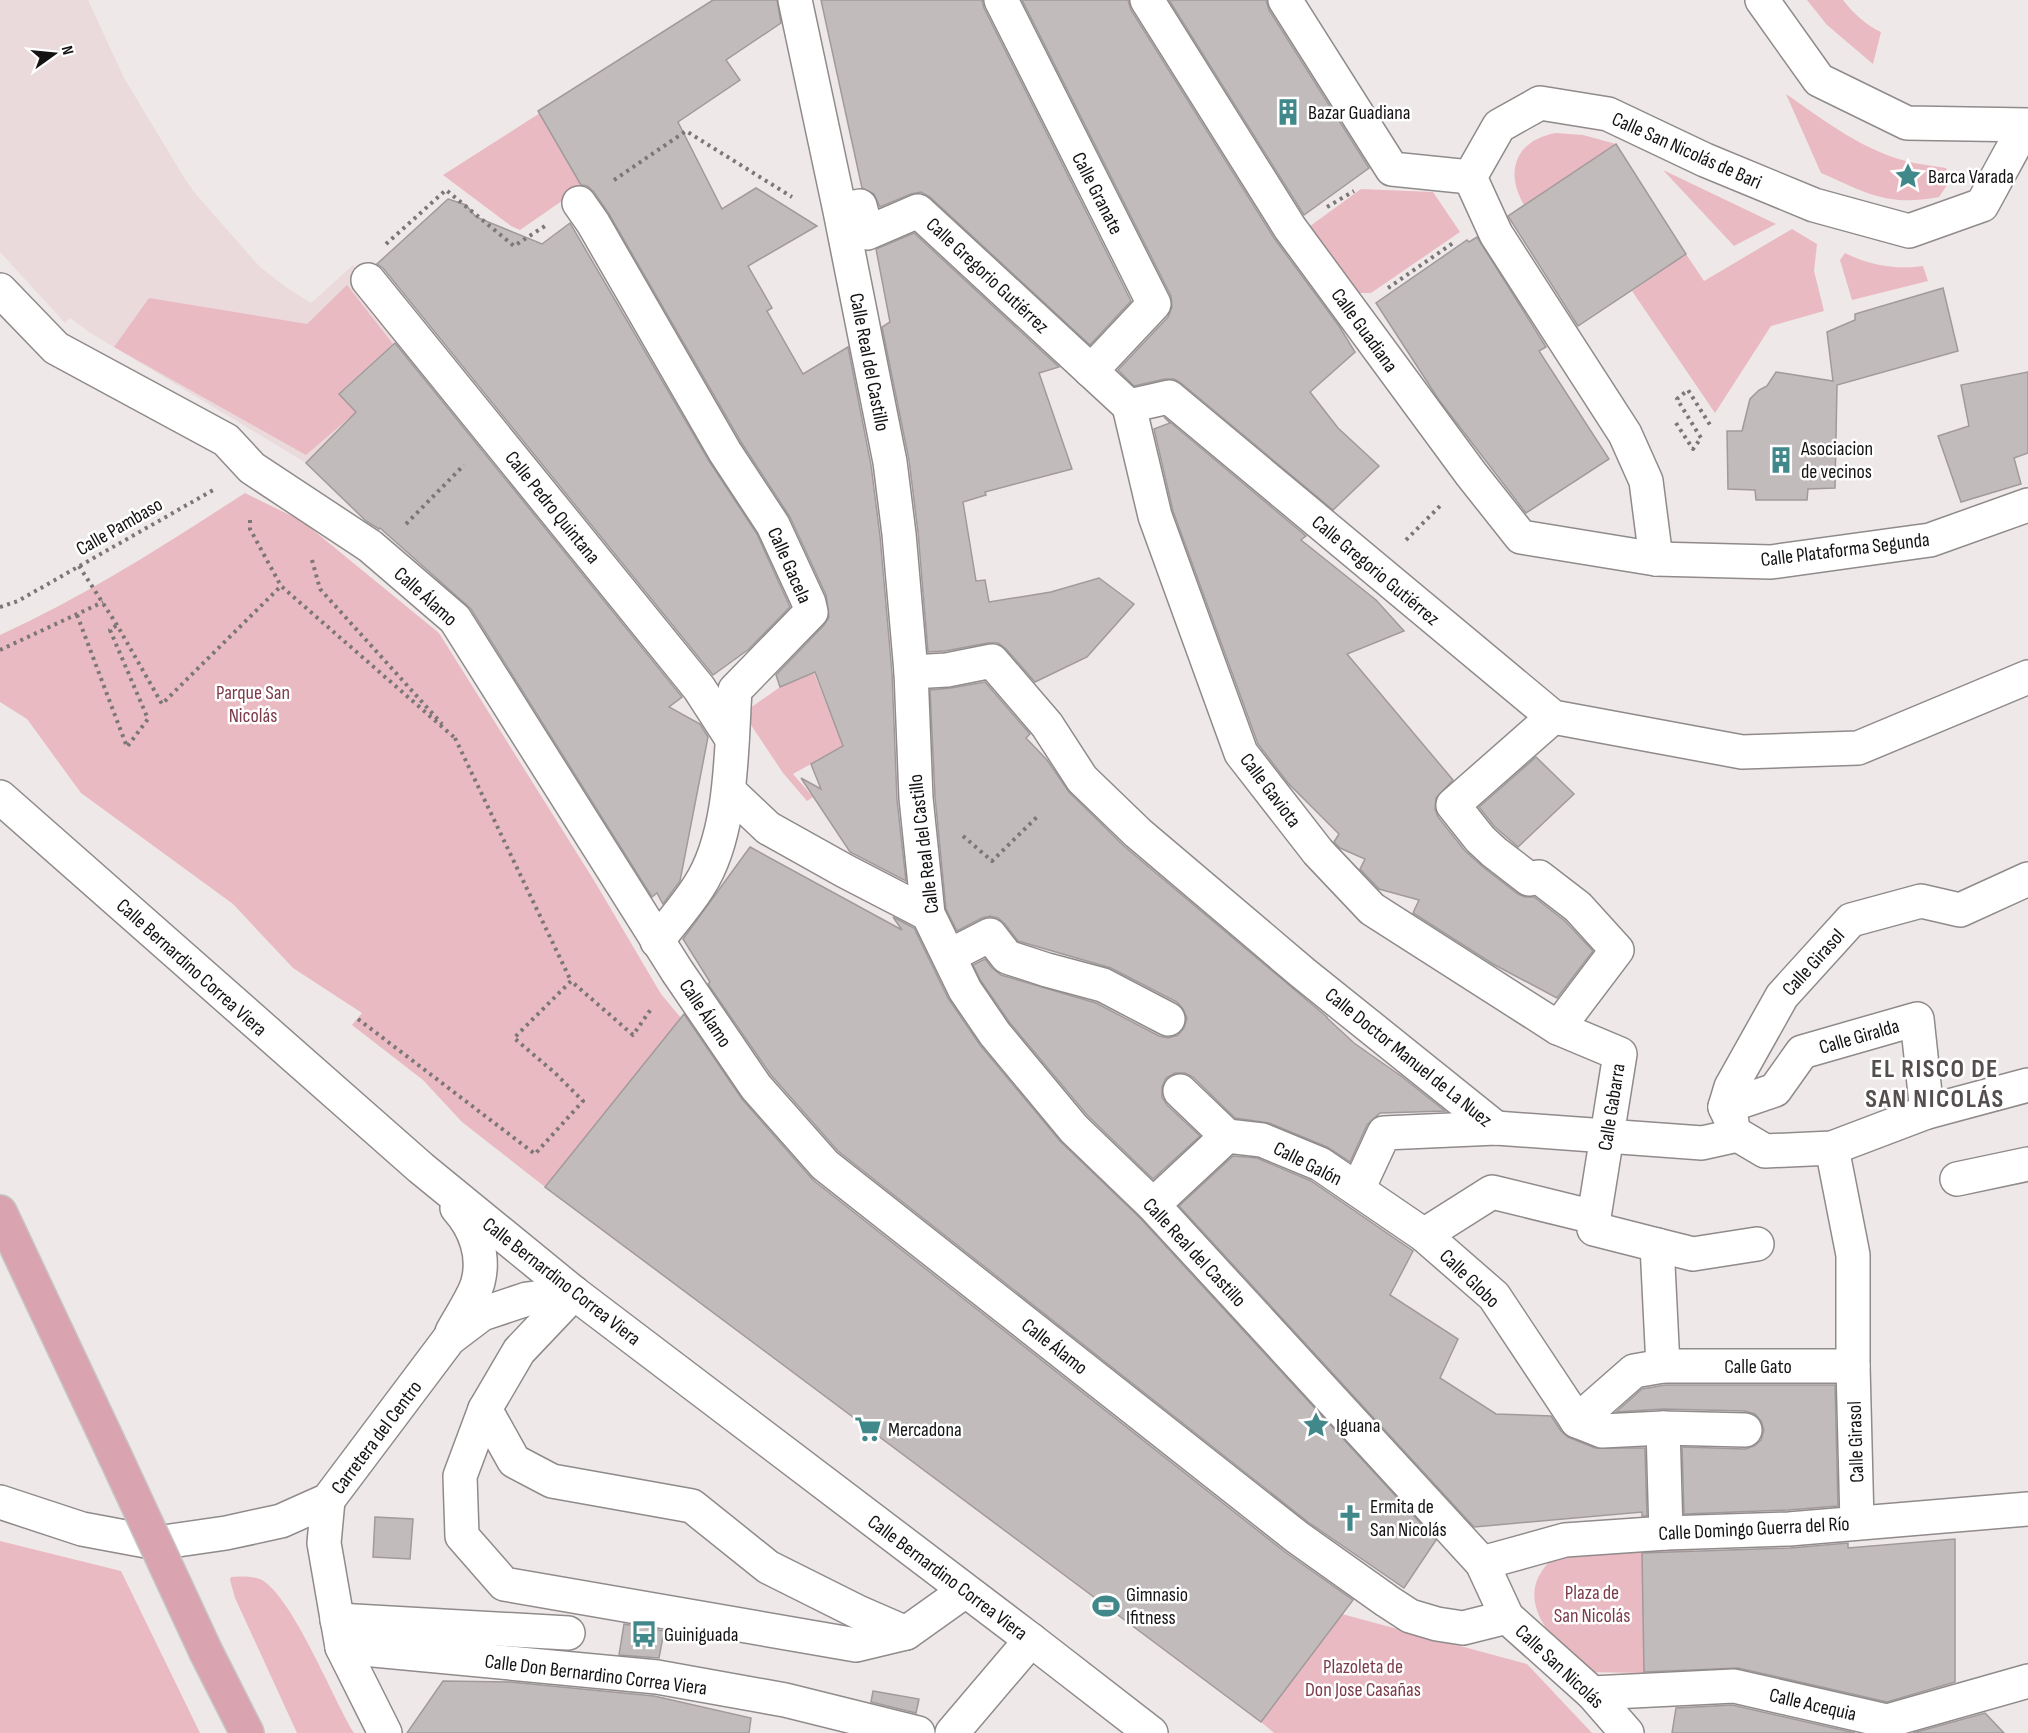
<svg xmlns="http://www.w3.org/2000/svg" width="2028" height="1733" font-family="'Sofia Sans Condensed',sans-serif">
<rect width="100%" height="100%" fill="#efe8e9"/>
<path fill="#eadadc" d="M0 0H88L124 78 185 179 194 192 260 267 287 288 311 303 353 265 403 335 339 393 356 412 306 463 89 332 70 318 65 323 0 252Z"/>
<g fill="#eabac2">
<path d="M1807 0H1843C1853 13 1866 25 1881 32L1873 64 1827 25Z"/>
<path d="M1786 94C1825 121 1866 153 1914 163 1924 165 1935 166 1946 168L1951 179 1939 197C1887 207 1867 193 1821 173Z"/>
<path d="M540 113 582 187 520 230 511 226 443 175Z"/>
<path d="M1556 133 1583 135 1616 144 1524 205C1504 171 1516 140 1556 133Z"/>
<path d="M1663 170 1776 224 1734 246Z"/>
<path d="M1361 189 1433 192 1460 232 1371 293H1349L1306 229Z"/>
<path d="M1792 229 1817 244 1814 271 1824 311 1771 326 1715 413 1632 291 1686 254 1704 281Z"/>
<path d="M1845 253C1868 265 1898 270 1923 266L1928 281 1852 300 1840 260Z"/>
<path d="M347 285 393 344 339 393 356 412 306 455 114 347 149 298 307 324Z"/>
<path d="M245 493 302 521 439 633 595 882 661 994 681 1018 545 1187 462 1122 423 1080 352 1025 362 1013 293 968 233 904 81 793 27 719 0 702V635C86 596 166 544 245 493Z"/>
<path d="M814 673 843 746 793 774 813 797 807 801 783 773 743 713 780 687Z"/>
<path d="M0 1541 121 1571 200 1733H0Z"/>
<path d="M1692 1541 1694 1556 1643 1560 1644 1673 1583 1672C1553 1638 1508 1599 1554 1557Z"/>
<path d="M231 1577C239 1576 255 1576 262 1580 293 1598 333 1699 354 1733H297L235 1598 230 1580Z"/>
<path d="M1342 1614 1527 1664 1592 1733H1274L1261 1722Z"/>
</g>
<g fill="#c2bbbc" stroke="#a19a9b" stroke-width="1.5">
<path d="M713 0H777L781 23 726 60 740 80 678 122 722 209 756 188 817 226 748 266 772 308 767 311 803 374 848 347 871 465 880 536 892 673 897 800 906 881 850 852 801 778 821 789 811 764 843 746 815 672 780 687 776 675 824 625 829 617 826 595 790 517 741 442 609 214 594 192 587 186 581 185 538 111Z"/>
<path d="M821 0H982L984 8 1131 301 1090 345 930 197 921 192 911 194 880 207 874 194 862 188Z"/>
<path d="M1022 0H1128L1131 10 1274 238 1339 326 1355 352 1310 392 1338 428 1379 466 1333 510 1181 383 1174 379H1165L1134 386 1118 370 1168 317 1172 307 1171 296Z"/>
<path d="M1169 0H1266L1269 10 1369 168 1304 215Z"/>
<path d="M1616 144 1686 254 1578 326 1508 216Z"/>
<path d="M448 199 466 205 476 217 542 244 570 223 709 461 757 534 790 607 749 649 713 675 383 268 377 264Z"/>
<path d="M914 233 1059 367 1039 373 1072 469 985 492 986 495 963 502 976 581 985 580 989 602 1051 592 1099 578 1134 604 1087 657 1035 682 1006 649 998 643H988L945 651 928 652 918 532 909 460 882 327 890 322 876 249Z"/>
<path d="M1477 237 1546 347 1539 351 1609 459 1526 513 1439 400 1376 303 1467 240 1469 242Z"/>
<path d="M1943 288 1958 351 1837 385 1835 488 1808 489 1807 500H1756L1755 490 1728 489 1727 431H1742L1750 399 1759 390 1767 386 1776 372 1833 381 1827 332 1855 320V314Z"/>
<path d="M395 343 682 697 669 707 700 724 708 737 680 881 663 904 657 893 652 897 471 609 380 528 379 529 366 521 306 463 356 412 339 394Z"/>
<path d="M2028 372V453L2014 458 2021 484 1961 502 1938 436 1969 426 1961 385Z"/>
<path d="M1164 417 1306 536 1301 540 1376 600 1404 631 1347 654 1453 780 1436 798 1435 809 1438 817 1465 851 1483 867 1518 894 1525 897H1534L1565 921 1593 951 1557 998 1493 964 1413 913 1419 900 1379 889 1360 869 1365 859 1340 848 1334 842 1339 834 1288 783 1258 744 1173 511 1154 429 1170 423Z"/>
<path d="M985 682 1030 734 1026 738 1047 760 1069 792 1125 847 1327 1017V1018L1354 1043 1401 1076 1445 1111 1380 1113 1367 1125 1350 1162 1327 1147 1269 1123 1235 1118 1193 1077 1185 1073H1175L1166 1078 1162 1087V1097L1167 1105 1200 1136 1153 1179 1088 1116 1010 1023 981 981 973 965 985 959 992 968 1001 975 1096 1003 1159 1036 1168 1038 1178 1035 1184 1028 1187 1018 1183 1009 1177 1002 1111 968 1018 941 1005 924 998 918 990 916 982 918 957 931 946 909 935 797 930 690 951 688Z"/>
<path d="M1536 757 1574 794 1518 847 1494 826 1479 807Z"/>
<path d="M750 847 902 930 893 917 914 928 948 998 980 1045 1060 1141 1140 1218 1436 1540 1404 1588 1308 1522 838 1151 771 1075 708 984 710 982 683 939Z"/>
<path d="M684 1014 742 1099 813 1180 1285 1552 1353 1600 1261 1722 545 1187Z"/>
<path d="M1233 1156 1257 1158 1311 1181 1413 1251 1390 1295 1458 1339 1440 1378 1496 1414 1551 1416 1561 1431 1568 1437 1595 1448H1645L1647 1516H1642V1512L1474 1527 1179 1206Z"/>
<path d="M1665 1385H1835L1838 1506 1788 1510 1684 1514 1682 1447 1745 1449 1754 1446 1761 1440 1764 1430 1761 1421 1755 1414 1745 1411 1663 1409 1616 1412 1642 1389Z"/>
<path d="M375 1517 413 1519 410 1559 373 1557Z"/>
<path d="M1955 1539V1682L1887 1702 1738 1668 1644 1672 1642 1553 1790 1548 1848 1543V1548Z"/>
<path d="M624 1624 664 1631 659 1658 619 1655Z"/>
<path d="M443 1681 510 1682 654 1696 751 1718 749 1733H407Z"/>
<path d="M873 1691 919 1699 916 1713 871 1702Z"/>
<path d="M1732 1705 1855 1733H1672L1676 1708Z"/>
<path d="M1985 1713 2004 1733H1913Z"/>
</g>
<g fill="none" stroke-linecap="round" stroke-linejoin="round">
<defs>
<g id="minor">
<path d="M795 0 840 211 890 462 899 534 911 672 916 798 928 914 965 990 995 1034 1074 1129 1153 1205 1482 1563 1507 1617 1592 1693 1627 1733"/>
<path d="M1001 0 1154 304 1091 371"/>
<path d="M1147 0 1290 228 1471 474 1521 537 1656 559 1771 562 1930 540 2028 505"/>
<path d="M1285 0 1392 169 1470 177"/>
<path d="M1762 0 1819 80 1907 123 2028 125"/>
<path d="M579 203 593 223 725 452 773 525 809 603 811 612 735 690C731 750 733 834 699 886 687 905 671 923 657 941"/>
<path d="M846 209 860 206 867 233 918 211 1129 406 1169 397 1553 717 1742 752 1858 748 2028 677"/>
<path d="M368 280 699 688 732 739"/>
<path d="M0 290 56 348 226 440 252 468 370 546 455 619 677 971 756 1087 825 1165 1297 1537 1387 1601 1410 1616 1437 1624 1463 1628 1507 1617"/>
<path d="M1129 406 1155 516 1241 753 1318 852 1372 909 1558 1028 1620 1054 1594 1217V1229L1657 1245 1663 1366"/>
<path d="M1656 559 1646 481 1625 434 1496 234 1470 177 1499 126 1540 103 1608 114 1705 160 1814 205 1909 231 1982 205 2025 126"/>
<path d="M911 672 947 670 992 661 1047 725 1082 779 1138 833 1303 973 1496 1128"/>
<path d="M1553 717 1453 805 1480 839 1494 852 1529 879 1539 877 1578 907 1617 950 1558 1028"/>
<path d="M729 791 768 828 845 871 928 914"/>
<path d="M0 797 421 1168 574 1293 1031 1640 1151 1733"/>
<path d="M949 956 990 935 1007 957 1047 970 1103 985 1168 1019"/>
<path d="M1180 1091 1227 1136 1262 1140 1320 1164 1424 1235 1494 1296 1577 1421"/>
<path d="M1725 1107 1731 1087 1782 996 1851 920 1921 901 1960 910 2028 879"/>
<path d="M1732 1122 1725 1107 1775 1090 1802 1052 1917 1019 1927 1112"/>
<path d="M1832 1148 1853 1255V1366L1857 1523"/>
<path d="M1957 1179 2028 1164"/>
<path d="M1358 1189 1384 1133 1496 1128 1702 1143 1738 1135 1765 1151 1832 1148 1927 1112 2028 1085"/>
<path d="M1153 1205 1227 1136"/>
<path d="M1424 1235 1492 1192 1594 1217"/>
<path d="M1657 1245 1693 1254 1757 1244"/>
<path d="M574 1293 519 1351 485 1409 460 1476 462 1536 504 1584 856 1645 906 1633 965 1591"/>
<path d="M452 1332C459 1319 475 1295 478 1282 485 1255 475 1228 457 1208"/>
<path d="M485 1409 514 1461 552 1481 692 1506 768 1567 860 1613 906 1633"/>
<path d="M1577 1421 1634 1371 1663 1366H1853"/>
<path d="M1577 1421 1602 1431 1663 1428 1745 1430"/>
<path d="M1663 1428 1666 1533"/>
<path d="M328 1500 324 1543 342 1647 385 1733"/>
<path d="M0 1502 82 1529 157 1543 226 1533 281 1521 328 1500 449 1339 482 1314 527 1299 574 1293"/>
<path d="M1482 1563 1565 1540 1666 1533 1789 1529 2028 1509"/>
<path d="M337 1620 568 1633"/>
<path d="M342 1647 657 1677 785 1700 918 1733"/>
<path d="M1592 1693 1734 1686 1887 1721 2028 1681"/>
<path d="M952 1733 1031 1640"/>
</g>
<g id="major">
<path d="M0 1212 115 1456"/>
<path d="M206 1652 247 1733"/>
</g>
</defs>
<use href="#minor" stroke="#908a8b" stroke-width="36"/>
<use href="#major" stroke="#c7c6c6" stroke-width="36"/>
<g stroke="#7b7677" stroke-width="4" stroke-dasharray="3 4.5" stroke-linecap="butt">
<path d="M614 180 686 131 792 197"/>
<path d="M1327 207 1354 191"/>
<path d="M386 244 446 190 514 246 545 226"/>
<path d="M1388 288 1453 243"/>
<path d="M1676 423 1693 449 1701 438 1677 399 1688 390 1712 428"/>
<path d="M250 520V529L281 586"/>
<path d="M406 524 464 465"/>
<path d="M1406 540 1441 505"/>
<path d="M312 560 320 589 442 724"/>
<path d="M79 566 117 625 162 704 281 586 455 738"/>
<path d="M0 607 18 601 215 489"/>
<path d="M77 615 127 747 148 719 110 630 117 625"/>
<path d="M0 650 103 602"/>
<path d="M455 738 571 981"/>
<path d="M963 836 992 861 1038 816"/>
<path d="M358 1019 535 1154 583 1101 555 1073 514 1038 571 981 633 1035 651 1009"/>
</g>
<use href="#minor" stroke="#fff" stroke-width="33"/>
<use href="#major" stroke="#daa3b0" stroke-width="33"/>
<defs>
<path id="major-bridge" d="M115 1456 206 1652"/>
</defs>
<use href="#major-bridge" stroke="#c7c6c6" stroke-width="36" stroke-linecap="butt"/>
<use href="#major-bridge" stroke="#daa3b0" stroke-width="33"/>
</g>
<defs>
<symbol id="building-bare" viewBox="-9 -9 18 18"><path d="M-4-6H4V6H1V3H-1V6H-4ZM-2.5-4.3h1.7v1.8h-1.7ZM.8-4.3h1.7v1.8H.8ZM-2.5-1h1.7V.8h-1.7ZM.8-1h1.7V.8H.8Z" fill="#408889" stroke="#fff" stroke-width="2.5" paint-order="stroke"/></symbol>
<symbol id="sight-bare" viewBox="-9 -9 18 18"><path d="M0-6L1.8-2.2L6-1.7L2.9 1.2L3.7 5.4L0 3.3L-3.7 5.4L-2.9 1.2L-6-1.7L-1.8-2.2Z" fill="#408889" stroke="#fff" stroke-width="2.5" paint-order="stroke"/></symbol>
<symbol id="supermarket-bare" viewBox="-9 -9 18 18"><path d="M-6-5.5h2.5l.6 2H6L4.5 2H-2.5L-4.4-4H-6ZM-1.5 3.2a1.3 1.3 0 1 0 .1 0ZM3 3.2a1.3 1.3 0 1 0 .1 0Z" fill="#408889" stroke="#fff" stroke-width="2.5" paint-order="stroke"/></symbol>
<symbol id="church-bare" viewBox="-9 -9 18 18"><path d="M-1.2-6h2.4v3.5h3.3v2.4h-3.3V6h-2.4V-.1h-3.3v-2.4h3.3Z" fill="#408889" stroke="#fff" stroke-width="2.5" paint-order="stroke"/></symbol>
<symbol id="stadium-bare" viewBox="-9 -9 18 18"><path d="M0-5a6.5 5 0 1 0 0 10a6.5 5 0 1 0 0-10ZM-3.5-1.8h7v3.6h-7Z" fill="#408889" stroke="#fff" stroke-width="2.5" paint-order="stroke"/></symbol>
<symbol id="bus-bare" viewBox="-9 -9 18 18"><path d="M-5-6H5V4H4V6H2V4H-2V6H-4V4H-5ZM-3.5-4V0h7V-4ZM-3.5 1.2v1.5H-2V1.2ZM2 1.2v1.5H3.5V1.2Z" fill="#408889" stroke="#fff" stroke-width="2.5" paint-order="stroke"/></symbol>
</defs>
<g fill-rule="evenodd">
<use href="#building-bare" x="1269" y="93" width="38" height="38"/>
<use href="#sight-bare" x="1889" y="157" width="38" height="38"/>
<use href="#building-bare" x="1762" y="441" width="38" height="38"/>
<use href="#sight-bare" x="1297" y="1406" width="38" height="38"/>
<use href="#supermarket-bare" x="849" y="1410" width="38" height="38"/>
<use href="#church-bare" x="1331" y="1499" width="38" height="38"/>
<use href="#stadium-bare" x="1087" y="1587" width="38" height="38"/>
<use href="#bus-bare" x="625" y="1615" width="38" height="38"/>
</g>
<g text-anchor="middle" stroke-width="5" stroke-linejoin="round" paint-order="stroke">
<g font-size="20" fill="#151213" stroke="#fff" text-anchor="start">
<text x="1308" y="119">Bazar Guadiana</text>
<text x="1928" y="183">Barca Varada</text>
<text x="1801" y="455">Asociacion<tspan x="1801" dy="23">de vecinos</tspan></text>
<text x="1336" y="1432">Iguana</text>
<text x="888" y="1436">Mercadona</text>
<text x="1370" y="1513">Ermita de<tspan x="1370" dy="23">San Nicolás</tspan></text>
<text x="1126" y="1601">Gimnasio<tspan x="1126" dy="23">Ifitness</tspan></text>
<text x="664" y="1641">Guiniguada</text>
</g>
<g font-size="20" fill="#151213" stroke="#fff">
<text transform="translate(1687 150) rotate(24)" y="7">Calle San Nicolás de Bari</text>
<text transform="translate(1098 193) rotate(63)" y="7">Calle Granate</text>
<text transform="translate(988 275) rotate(43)" y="7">Calle Gregorio Gutiérrez</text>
<text transform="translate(1365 330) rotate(54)" y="7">Calle Guadiana</text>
<text transform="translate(870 362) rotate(79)" y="7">Calle Real del Castillo</text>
<text transform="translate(553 507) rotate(51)" y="7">Calle Pedro Quintana</text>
<text transform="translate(119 526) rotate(-30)" y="7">Calle Pambaso</text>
<text transform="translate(1845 549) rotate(-7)" y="7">Calle Plataforma Segunda</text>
<text transform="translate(790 565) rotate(66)" y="7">Calle Gacela</text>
<text transform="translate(1376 570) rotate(40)" y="7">Calle Gregorio Gutiérrez</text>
<text transform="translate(426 596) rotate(42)" y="7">Calle Álamo</text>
<text transform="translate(1271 790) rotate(53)" y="7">Calle Gaviota</text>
<text transform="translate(923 844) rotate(-97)" y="7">Calle Real del Castillo</text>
<text transform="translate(1813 962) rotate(-48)" y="7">Calle Girasol</text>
<text transform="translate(192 967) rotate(42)" y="7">Calle Bernardino Correa Viera</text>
<text transform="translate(706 1013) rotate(56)" y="7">Calle Álamo</text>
<text transform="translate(1859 1036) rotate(-16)" y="7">Calle Giralda</text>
<text transform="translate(1409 1057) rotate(39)" y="7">Calle Doctor Manuel de La Nuez</text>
<text transform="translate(1611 1107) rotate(-81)" y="7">Calle Gabarra</text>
<text transform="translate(1308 1163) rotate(27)" y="7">Calle Galón</text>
<text transform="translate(1195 1252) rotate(47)" y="7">Calle Real del Castillo</text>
<text transform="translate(1470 1278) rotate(44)" y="7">Calle Globo</text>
<text transform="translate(562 1281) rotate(38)" y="7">Calle Bernardino Correa Viera</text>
<text transform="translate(1055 1346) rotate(38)" y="7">Calle Álamo</text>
<text x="1758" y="1373">Calle Gato</text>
<text transform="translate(376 1437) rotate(-53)" y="7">Carretera del Centro</text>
<text transform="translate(1855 1442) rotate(-92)" y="7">Calle Girasol</text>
<text transform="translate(1754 1528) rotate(-3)" y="7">Calle Domingo Guerra del Río</text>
<text transform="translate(948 1577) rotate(37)" y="7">Calle Bernardino Correa Viera</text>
<text transform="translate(1560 1666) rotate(43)" y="7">Calle San Nicolás</text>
<text transform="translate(596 1674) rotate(7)" y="7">Calle Don Bernardino Correa Viera</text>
<text transform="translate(1813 1704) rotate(13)" y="7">Calle Acequia</text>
</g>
<g font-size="20" fill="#7c3a4a" stroke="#fff">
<text x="253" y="699">Parque San<tspan x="253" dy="23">Nicolás</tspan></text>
<text x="1592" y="1599">Plaza de<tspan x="1592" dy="23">San Nicolás</tspan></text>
<text x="1363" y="1673">Plazoleta de<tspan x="1363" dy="23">Don Jose Casañas</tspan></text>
</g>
<g font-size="26" font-weight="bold" letter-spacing="1.5" fill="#544e4f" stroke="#fff">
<text x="1935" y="1077">EL RISCO DE<tspan x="1935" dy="30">SAN NICOLÁS</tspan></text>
</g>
</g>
<g transform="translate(54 54) rotate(75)" stroke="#ffffff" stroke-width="4.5" paint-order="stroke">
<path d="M0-4.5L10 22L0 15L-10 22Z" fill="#151213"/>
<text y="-9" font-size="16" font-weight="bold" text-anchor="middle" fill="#151213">N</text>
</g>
</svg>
